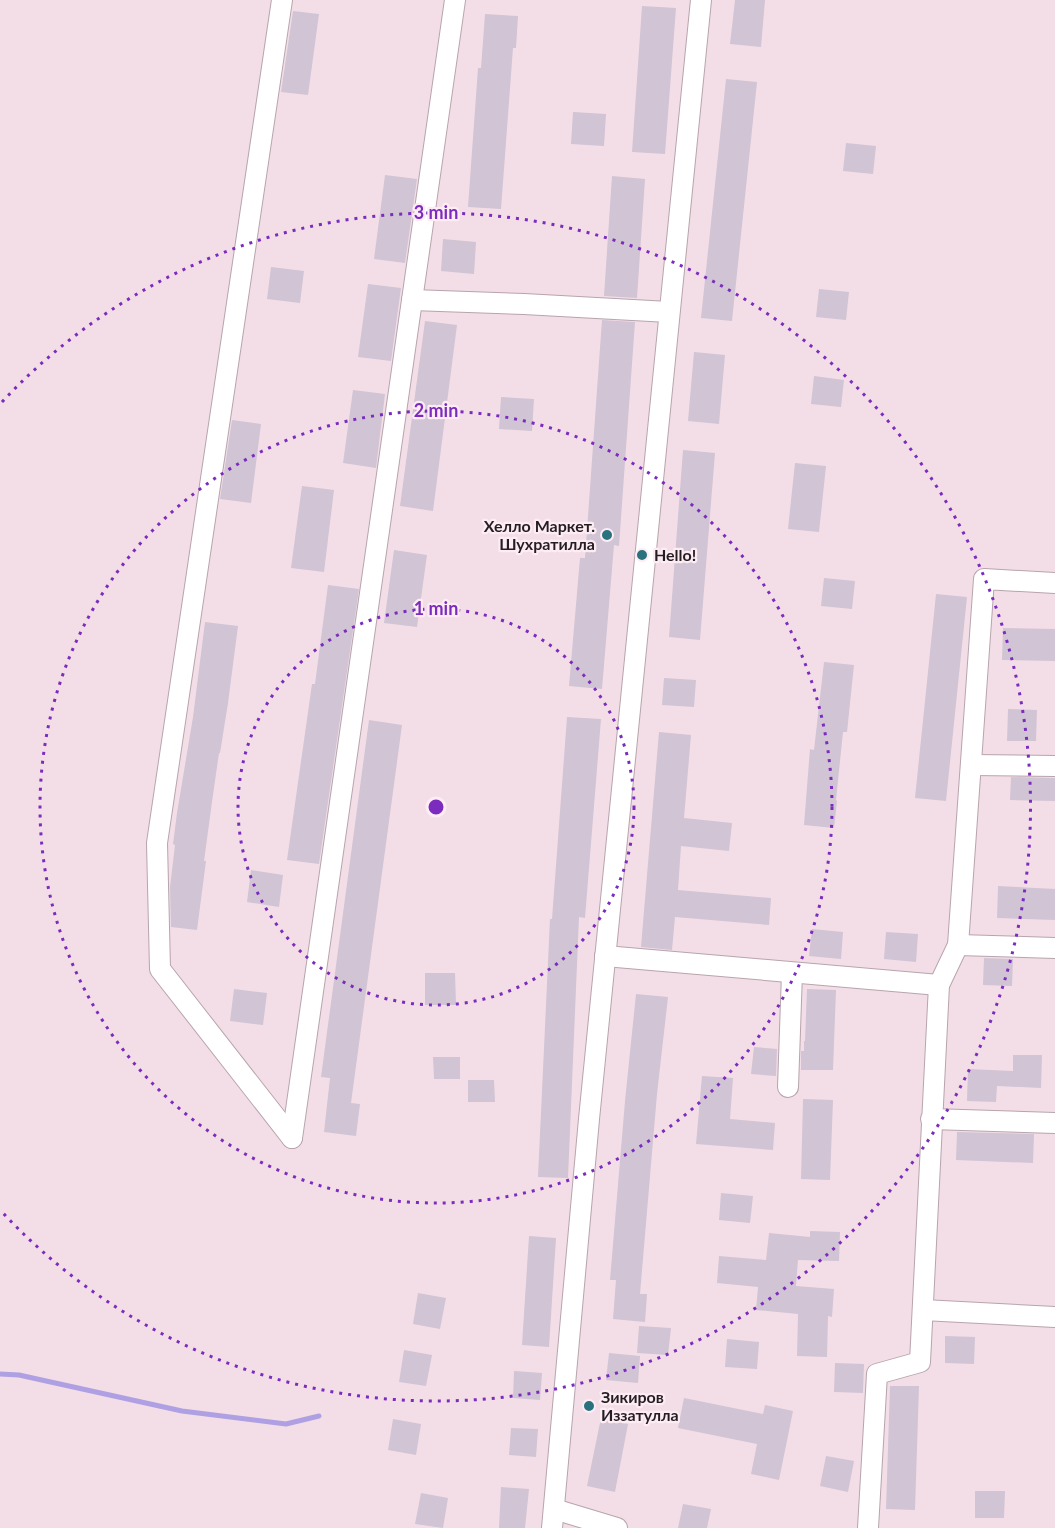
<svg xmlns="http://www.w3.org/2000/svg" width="1055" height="1528" font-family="Lato,sans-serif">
<rect width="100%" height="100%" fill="#f3dee7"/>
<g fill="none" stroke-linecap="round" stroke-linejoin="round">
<path stroke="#aea0e3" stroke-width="5" d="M0 1374 19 1375 182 1411 286 1424 319 1416"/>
</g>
<g fill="#d1c4d4">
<path d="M735 0H765L761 47 730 44Z"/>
<path d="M642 6 676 8 665 154 632 152Z"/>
<path d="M293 11 319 14 308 95 281 92Z"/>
<path d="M485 14 518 16 516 48H513L501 209 468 207 478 68H481Z"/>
<path d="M726 79 757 82 732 321 701 318Z"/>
<path d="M573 112 606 114 604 146 571 144Z"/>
<path d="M846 143 876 146 873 174 843 171Z"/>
<path d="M385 175 417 179 405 263 374 259Z"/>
<path d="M612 176 645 179 637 298 604 296Z"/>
<path d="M443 239 476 242 474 274 441 271Z"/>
<path d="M271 267 304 271 300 303 267 299Z"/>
<path d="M368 284 401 288 391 361 358 357Z"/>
<path d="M819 289 849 292 846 320 816 317Z"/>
<path d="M602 320 635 322 619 546 614 545 602 689 569 686 580 558H585Z"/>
<path d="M425 321 457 325 433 511 400 506Z"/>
<path d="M694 352 725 355 719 424 688 421Z"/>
<path d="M814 376 844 380 841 407 811 404Z"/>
<path d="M353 390 385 394 376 468 343 463Z"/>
<path d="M501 397 534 399 532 431 499 429Z"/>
<path d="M232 420 261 424 251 503 220 499Z"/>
<path d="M683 450 715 453 700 640 669 637Z"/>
<path d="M795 463 826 466 819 532 788 529Z"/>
<path d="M302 486 334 490 324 572 291 568Z"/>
<path d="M394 550 427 555 417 627 384 623Z"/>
<path d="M824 578 855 581 852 609 821 606Z"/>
<path d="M328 585 359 589 319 864 287 860 312 684H315Z"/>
<path d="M936 594 967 597 946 801 915 798Z"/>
<path d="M205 622 238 626 228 703 220 753H219L212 802 204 861H206L197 930 171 927 170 887 175 845 173 844 177 813 193 717Z"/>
<path d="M1003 628 1055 629V661L1002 660Z"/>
<path d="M824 662 854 665 847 732H843L836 800 837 801 834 828 804 825 810 749 814 750Z"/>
<path d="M664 678 696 680 694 707 662 705Z"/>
<path d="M1008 709 1037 710 1036 741H1007Z"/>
<path d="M567 717 601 719 585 918 579 917 568 1178 538 1177 550 919H552Z"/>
<path d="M369 720 402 725 351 1103 360 1104 356 1136 324 1132 330 1078 321 1077Z"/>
<path d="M659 732 691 735 684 818 732 823 729 851 681 846 678 890 771 898 769 925 675 917 672 950 641 947Z"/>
<path d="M1011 777 1055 778V801L1010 800Z"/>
<path d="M251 870 283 875 279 907 247 902Z"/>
<path d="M998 886 1055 889V920L997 918Z"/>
<path d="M812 929 843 932 841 959 809 956Z"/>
<path d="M886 932 918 934 916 962 884 959Z"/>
<path d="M984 958 1013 959 1012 986 983 985Z"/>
<path d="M425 973H455L456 1005H425Z"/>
<path d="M234 989 267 993 263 1025 230 1021Z"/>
<path d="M807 989 836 990 833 1070H801V1051H804V1041H805Z"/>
<path d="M636 994 668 997 657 1094 640 1294H647L645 1322 613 1319 616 1280H610L625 1101Z"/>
<path d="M754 1047 777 1049 776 1076 751 1074Z"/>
<path d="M1013 1055H1042L1041 1088 997 1086 996 1102 967 1101 968 1069 1013 1071Z"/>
<path d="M433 1057H460V1079H434Z"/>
<path d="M702 1076 733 1078 730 1119 775 1123 773 1150 696 1144Z"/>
<path d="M468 1080H494L495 1102H468Z"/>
<path d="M803 1099 833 1100 830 1180 801 1179Z"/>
<path d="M957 1132 1034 1134 1033 1163 956 1160Z"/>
<path d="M721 1193 753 1196 750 1223 719 1220Z"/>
<path d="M810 1231 840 1232 839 1261 798 1260 796 1286 834 1289 832 1317 828 1316 827 1357 797 1356 798 1314 756 1310 758 1287 717 1283 719 1256 766 1260 769 1233 810 1237Z"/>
<path d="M529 1236 556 1238 549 1347 522 1345Z"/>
<path d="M418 1293 446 1298 440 1329 413 1324Z"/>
<path d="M639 1326 671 1328 668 1355 637 1353Z"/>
<path d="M945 1336 975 1337 974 1364 945 1363Z"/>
<path d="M727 1339 759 1342 757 1369 725 1367Z"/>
<path d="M404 1350 432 1355 426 1386 399 1382Z"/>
<path d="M609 1353 640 1356 638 1383 606 1380Z"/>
<path d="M835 1363 864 1364 863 1393 834 1392Z"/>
<path d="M514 1371 542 1373 540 1400 513 1398Z"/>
<path d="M890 1386H919L915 1510 886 1509Z"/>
<path d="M684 1398 763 1414 765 1405 793 1411 779 1480 751 1474 757 1444 678 1428Z"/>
<path d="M601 1418 628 1424 615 1492 587 1486Z"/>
<path d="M393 1419 421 1424 416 1455 388 1450Z"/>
<path d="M511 1428 538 1429 536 1457 509 1455Z"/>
<path d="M826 1456 854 1461 848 1492 820 1486Z"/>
<path d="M501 1487 529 1489 525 1528H499Z"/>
<path d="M975 1491H1005L1004 1518H975Z"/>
<path d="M421 1493 448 1498 443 1528 415 1524Z"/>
<path d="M683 1504 711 1509 707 1528H678Z"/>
</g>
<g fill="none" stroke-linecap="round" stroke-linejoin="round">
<defs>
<g id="minor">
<path d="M282 0 157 843 160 969 292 1138"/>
<path d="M412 300 524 304 669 312"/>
<path d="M972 765 1055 766"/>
<path d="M958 945 1055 948"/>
<path d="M605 956 939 985"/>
<path d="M788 1087 792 973"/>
<path d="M931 1119 1055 1123"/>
<path d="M292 1138 455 0"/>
<path d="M923 1310 1055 1317"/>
<path d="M554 1509 617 1528"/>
<path d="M552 1528 589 1119 701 0"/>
<path d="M868 1528 877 1374 920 1362 939 985 958 945 984 579 1055 583"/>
</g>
</defs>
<use href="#minor" stroke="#b8a4ad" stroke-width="22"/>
<use href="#minor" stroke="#fff" stroke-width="20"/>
</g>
<g fill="none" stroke="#7b2cbf" stroke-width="3" stroke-dasharray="3 6">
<circle cx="436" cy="807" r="198"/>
<circle cx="436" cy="807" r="396"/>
<path d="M2 402A594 594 0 1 1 2 1212"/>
</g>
<g fill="#2a717e" stroke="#fdecf4" stroke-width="2">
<circle cx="607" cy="535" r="6"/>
<circle cx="642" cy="555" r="6"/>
<circle cx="589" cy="1406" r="6"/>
</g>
<g text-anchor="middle" stroke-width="4.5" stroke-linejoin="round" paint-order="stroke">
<g font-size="16" font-weight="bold" fill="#251e21" stroke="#fdecf4" text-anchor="start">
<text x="595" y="532" text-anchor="end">Хелло Маркет.<tspan x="595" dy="18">Шухратилла</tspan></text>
<text x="654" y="561">Hello!</text>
<text x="601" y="1403">Зикиров<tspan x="601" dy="18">Иззатулла</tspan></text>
</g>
</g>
<circle cx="436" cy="807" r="9" fill="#7b2cbf" stroke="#fdecf4" stroke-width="3"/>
<g font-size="18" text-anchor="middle" font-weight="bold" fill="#7b2cbf" stroke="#fdecf4" stroke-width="4.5" stroke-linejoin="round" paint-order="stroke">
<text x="436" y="219">3 min</text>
<text x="436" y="417">2 min</text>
<text x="436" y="615">1 min</text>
</g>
</svg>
